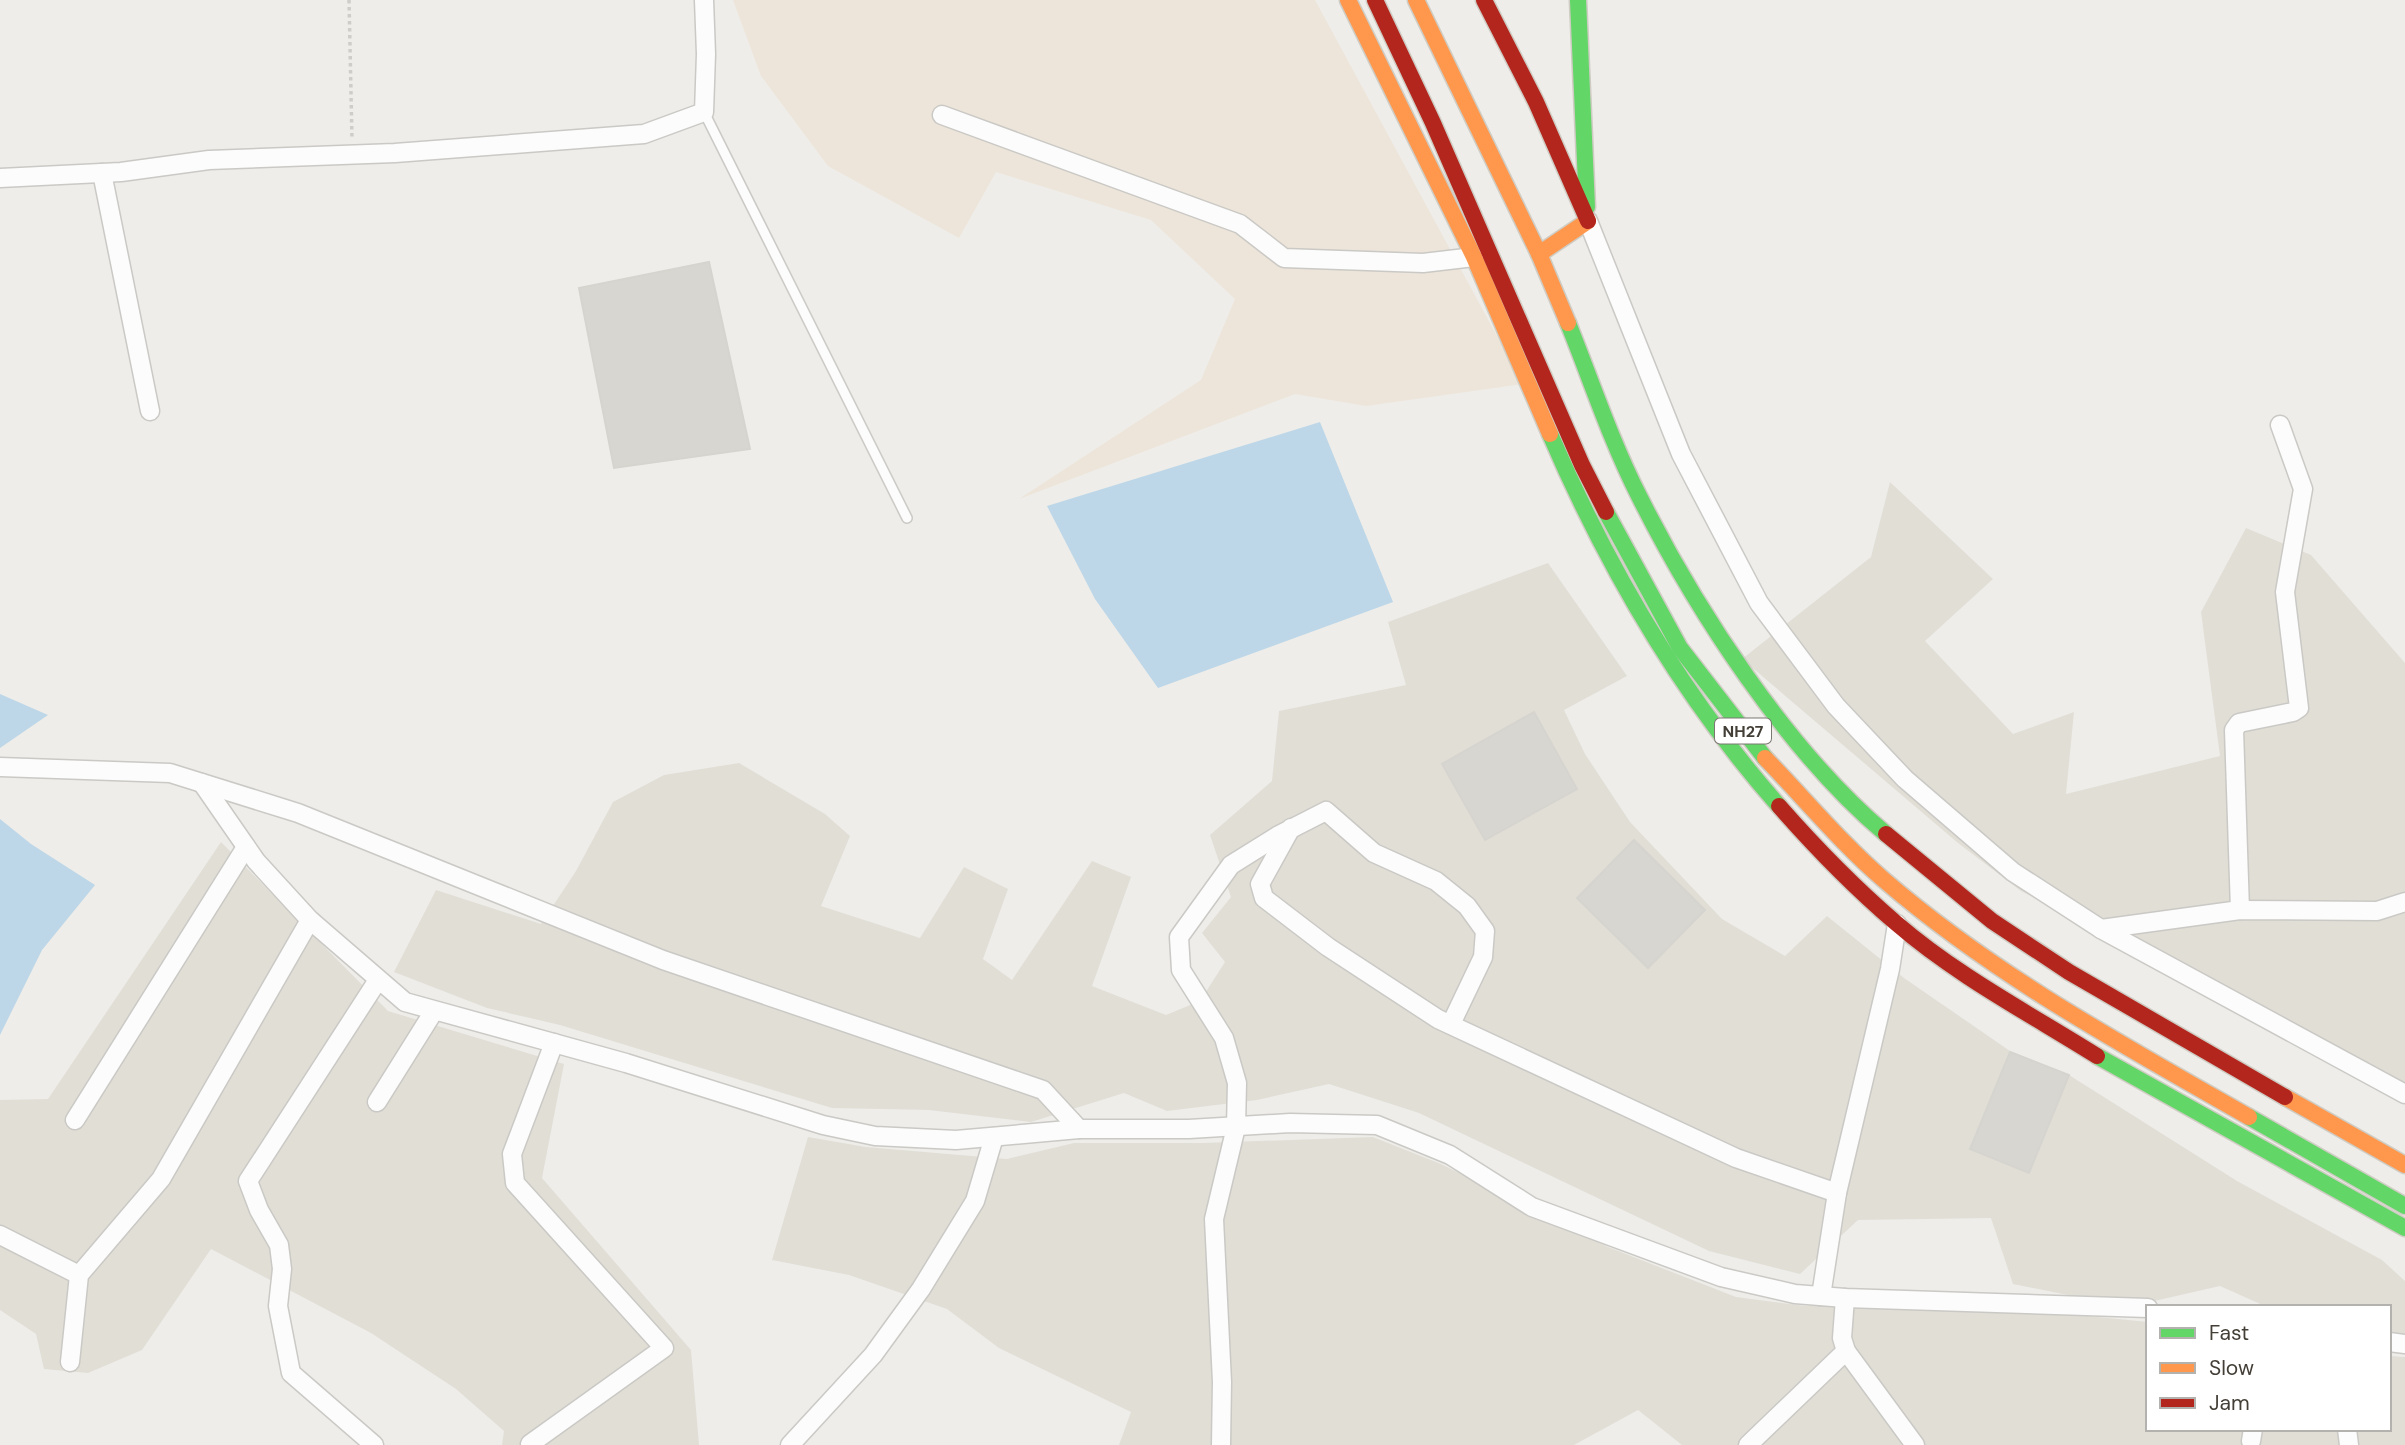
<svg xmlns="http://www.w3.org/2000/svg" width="2405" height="1445" font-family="'DM Sans',sans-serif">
<rect width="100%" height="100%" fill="#eeede9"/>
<g fill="#e1ded6">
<path d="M1890 482 1993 579 1925 641 2013 734 2074 712 2066 794 2220 756 2201 612 2246 528 2311 555 2405 663V1086L2021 891 1958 843 1742 659 1871 557Z"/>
<path d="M1548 563 1627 676 1564 710 1585 754 1630 822 1722 919 1785 956 1827 916 1904 978 2010 1051 2069 1075 2237 1181 2382 1260 2405 1281V1344L2389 1342V1307H2267L2220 1286 2128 1307 2013 1284 1991 1218 1858 1220 1800 1274 1709 1251 1419 1113 1329 1084 1257 1100 1167 1111 1124 1093 1031 1122 929 1110 832 1108 560 1025 487 1008 394 972 436 890 541 924 576 871 613 802 664 775 739 763 825 814 850 836 821 906 920 938 964 867 1008 889 983 959 1012 980 1092 861 1131 877 1092 986 1166 1015 1200 1001 1225 962 1202 933 1231 897 1210 835 1272 781 1279 711 1406 685 1388 622Z"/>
<path d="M221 842 388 1011 564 1064 542 1178 691 1350 699 1445H502L504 1431 456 1389 371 1333 211 1249 142 1350 88 1373 44 1369 36 1334 0 1310V1100L48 1099Z"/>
<path d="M808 1137 866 1147 1007 1159 1074 1143H1203L1373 1137 1441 1164 1608 1247 1736 1297 1806 1306 1933 1300 2148 1322V1429H2389V1356L2405 1357V1445H1682L1638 1410 1574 1445H1119L1131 1412 999 1348 947 1309 849 1275 772 1260Z"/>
</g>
<path fill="#ede5da" d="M733 0H1315L1523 384 1366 406 1295 394 1019 499 1201 380 1235 299 1151 220 996 172 959 238 828 166 761 76Z"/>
<g fill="#bdd7e8">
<path d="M1320 422 1393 602 1158 688 1095 599 1047 506Z"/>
<path d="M0 694 48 715 0 748Z"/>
<path d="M0 819 31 844 95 885 42 950 0 1035Z"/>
</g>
<g fill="#d8d6d1" stroke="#d6d4cf" stroke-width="2">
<path d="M709 262 750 449 614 468 579 288Z"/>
<path d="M1534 712 1577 789 1485 840 1442 764Z"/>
<path d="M1634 840 1705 910 1648 968 1577 898Z"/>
<path d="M2010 1052 2069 1075 2029 1173 1970 1149Z"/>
</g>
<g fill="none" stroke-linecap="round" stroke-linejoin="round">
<defs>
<path id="lane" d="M704 112 907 518"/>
<g id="street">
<path d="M942 115 1240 224 1284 258 1423 263 1474 257"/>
<path d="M102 173 150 411"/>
<path d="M0 178 121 172 209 160 395 153 644 134 704 112 706 54 704 0"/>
<path d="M1588 221 1681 454 1759 603 1836 706 1905 779 2013 872 2101 929 2405 1094"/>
<path d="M0 767 170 773 298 813 663 960 1043 1090 1079 1129"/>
<path d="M202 783 256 861 310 920 405 1002 626 1063 823 1125 875 1136 956 1140 1079 1129H1189L1290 1123 1377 1125 1450 1155 1532 1207 1721 1277 1795 1294 1845 1298 2148 1308"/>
<path d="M1291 828 1260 884 1264 898 1328 947 1438 1019 1736 1158 1837 1193 1890 969 1897 924"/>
<path d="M2240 910 2234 730 2239 723 2293 712 2299 708 2285 592 2303 489 2280 425"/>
<path d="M2101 929 2240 910 2377 911 2405 902"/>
<path d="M377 1102 434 1011"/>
<path d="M75 1120 246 847"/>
<path d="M0 1235 79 1275"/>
<path d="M1821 1296 1837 1193"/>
<path d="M1845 1298 1842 1338 1846 1351 1915 1445"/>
<path d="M2389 1342 2405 1344"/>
<path d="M70 1362 79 1275 161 1179 310 920"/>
<path d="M2347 1429 2349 1445"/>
<path d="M2251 1441 2253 1429"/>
<path d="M530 1444 664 1348 515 1183 512 1154 554 1043"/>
<path d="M374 1445 291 1373 278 1306 282 1269 279 1245 259 1210 248 1181 378 980"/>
<path d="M790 1445 873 1355 921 1289 975 1201 994 1137"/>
<path d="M1221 1445 1222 1382 1214 1219 1236 1127 1237 1083 1224 1038 1181 970 1179 937 1231 865 1279 835 1326 811 1374 853 1436 881 1467 906 1485 931 1483 957 1451 1024"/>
<path d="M1748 1445 1846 1351"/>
</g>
<g id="fast">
<path d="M1578 0 1587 207"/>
<path d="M1568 323C1591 380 1611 441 1639 496 1696 610 1788 752 1886 834"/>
<path d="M1550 434C1608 569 1682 696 1779 806"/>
<path d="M1606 512 1680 648 1765 758"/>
<path d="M2097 1056 2405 1228"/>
<path d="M2249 1117 2405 1206"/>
</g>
<g id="slow">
<path d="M1348 0 1474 257 1550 434"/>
<path d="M1416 0 1539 254 1568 323"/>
<path d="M1539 254 1588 221"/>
<path d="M1765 758C1804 798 1841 843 1884 880 1994 975 2123 1045 2249 1117"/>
<path d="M2285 1097 2405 1165"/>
</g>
<g id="jam">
<path d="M1375 0 1433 123 1582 465 1606 512"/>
<path d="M1484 0 1536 102 1588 221"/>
<path d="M1779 806C1815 847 1854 887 1896 923 1956 975 2030 1014 2097 1056"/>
<path d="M1886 834 1992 921 2069 972 2285 1097"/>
</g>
</defs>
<use href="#lane" stroke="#cac9c5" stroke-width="12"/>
<use href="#street" stroke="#cac9c5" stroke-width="21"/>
<use href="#fast" stroke="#cfccc3" stroke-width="19"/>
<use href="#slow" stroke="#cfccc3" stroke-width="19"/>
<use href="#jam" stroke="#cfccc3" stroke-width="19"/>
<path stroke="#cfcdca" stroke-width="3.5" stroke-dasharray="3.5 3.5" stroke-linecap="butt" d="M349 0 352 139"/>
<use href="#lane" stroke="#fcfcfc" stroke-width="9"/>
<use href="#street" stroke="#fcfcfc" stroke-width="18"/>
<use href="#fast" stroke="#63d668" stroke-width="16"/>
<use href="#slow" stroke="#ff974d" stroke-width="16"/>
<use href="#jam" stroke="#b3261e" stroke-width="16"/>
</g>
<g text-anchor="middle" stroke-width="7" stroke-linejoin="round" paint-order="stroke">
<rect fill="#fff" stroke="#7b7872" stroke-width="2" x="1715" y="718.5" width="56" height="25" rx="5"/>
<g font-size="16" font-weight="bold" fill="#433e36">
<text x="1743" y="737">NH27</text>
</g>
</g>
<rect x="2146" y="1305" width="245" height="126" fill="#ffffff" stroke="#b4b2af" stroke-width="2"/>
<rect x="2160" y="1328" width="35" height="10" fill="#63d668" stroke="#b4b2af" stroke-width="2"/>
<text x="2209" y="1340" font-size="21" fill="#433e36">Fast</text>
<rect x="2160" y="1363" width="35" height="10" fill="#ff974d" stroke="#b4b2af" stroke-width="2"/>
<text x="2209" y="1375" font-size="21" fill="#433e36">Slow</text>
<rect x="2160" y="1398" width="35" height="10" fill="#b3261e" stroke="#b4b2af" stroke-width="2"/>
<text x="2209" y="1410" font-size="21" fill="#433e36">Jam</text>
</svg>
